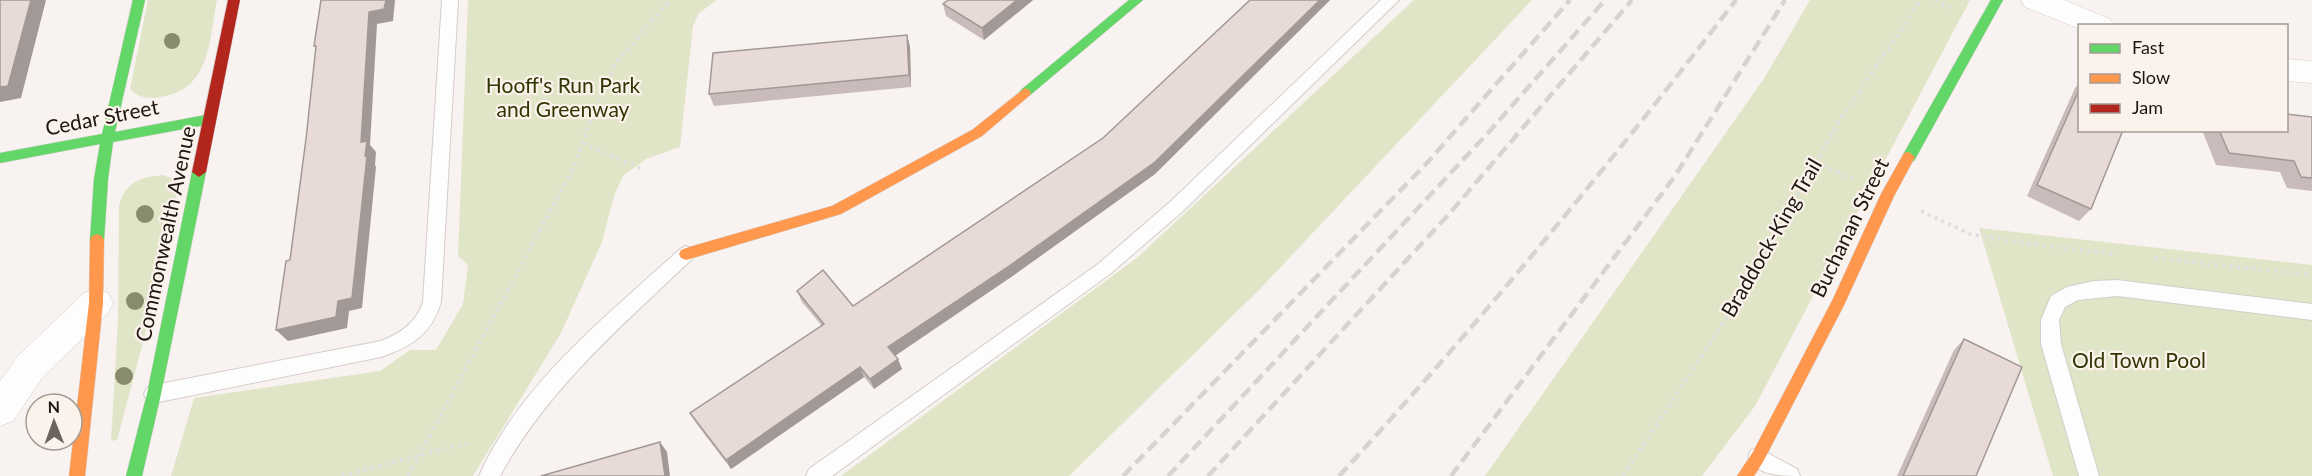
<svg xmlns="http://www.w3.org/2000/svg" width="2312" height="476" font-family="Lato,sans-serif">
<rect width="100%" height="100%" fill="#f8f3f0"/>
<g fill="#e1e5c7">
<path d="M148 0H217C209 40 211 90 160 97 148 99 139 98 130 89Z"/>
<path d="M468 0H717L699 13 693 26 680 147 646 159 623 176 614 196 602 242 561 333 473 476H171L194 398 380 371 410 350H436L463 304 468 265 458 256Z"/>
<path d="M1414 0H1532L1260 289 1069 476H841L1138 257Z"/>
<path d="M1810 0H1970L1755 406 1702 476H1485L1765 77Z"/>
<path d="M163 175 177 180 178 185 167 252 117 440 111 441 118 320 119 206C125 182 140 177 163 175Z"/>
<path d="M1979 228 2312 265V476H2053Z"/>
</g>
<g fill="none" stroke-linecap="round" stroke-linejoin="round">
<defs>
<g id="lane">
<path d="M442 0H458L441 302C432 334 411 347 381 357L154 403 147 400 144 394 147 388 154 385 381 341C401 333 416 323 423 302Z"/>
<path d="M1381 0H1399L1182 212 1110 274 832 476H806L809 469 1098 264 1170 202Z"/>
<path d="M686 246 692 249 695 254 692 259C622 326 547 389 500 476H479C520 383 607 316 680 249Z"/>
<path d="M2117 280 2312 304V320L2117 296 2078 300 2065 307 2059 320 2061 344 2099 476H2079L2041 344V320L2051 296 2067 287 2094 281Z"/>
<path d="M1758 448 1797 469 1800 476C1781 476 1757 476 1748 457L1751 450Z"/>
</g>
<g id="street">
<path d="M2021 0H2064L2110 19 2114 26H2080V29L2025 7Z"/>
<path d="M2286 59 2312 61V83L2286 81Z"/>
<path d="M96 289 108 293 113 303 108 313 42 378 13 421 0 426V381L18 356 84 293Z"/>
</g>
<g id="fast">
<path d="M133 0H145L115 132 211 114 217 119 211 124 113 142 108 179 104 240 102 244H92L90 240 94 179 100 144 0 163V153L102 134Z"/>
<path d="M1129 0H1143L1029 96H1021L1019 93 1021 90Z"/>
<path d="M1991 0H2003L1914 161H1904L1903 157 1904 153Z"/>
<path d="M199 167 206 172 161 394 142 476H126L147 394 192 172Z"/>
</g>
<g id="slow">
<path d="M1025 88 1029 90 1031 93 1029 96 982 136 841 214 686 260 681 258 679 254 681 250 686 248 832 206 972 130Z"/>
<path d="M1909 152 1915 157 1894 196 1844 305 1763 462 1754 476H1737L1753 452 1833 299 1881 194 1904 153Z"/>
<path d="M97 234 102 236 104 240 103 303 85 476H69L89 303 90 240 92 236Z"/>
</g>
<path id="jam" d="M228 0H240L206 172 199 177 192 172Z"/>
</defs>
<use href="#lane" stroke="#d4cdc9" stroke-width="2"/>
<use href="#street" stroke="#d4cdc9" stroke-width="1"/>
<use href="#fast" stroke="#d4cdc9" stroke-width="1"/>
<use href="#slow" stroke="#d4cdc9" stroke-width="1"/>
<use href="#jam" stroke="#d4cdc9" stroke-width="1"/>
<g stroke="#dfdedc" stroke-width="4" stroke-dasharray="3 4.5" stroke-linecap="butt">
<path d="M1935 0 1951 8"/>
<path d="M583 143 640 168"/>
<path d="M1816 163 1855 180"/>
<path d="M1921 211 1970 234 2029 244 2117 254"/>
<path d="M2155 258 2312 275"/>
<path d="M342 476 468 443"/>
<path d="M408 476 575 165 591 119 615 64 670 0"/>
<path d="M1623 476 1745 290 1838 123 1921 0"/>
</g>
<use href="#lane" fill="#fefdfd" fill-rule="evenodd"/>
<use href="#street" fill="#fefdfd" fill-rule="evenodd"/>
<use href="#fast" fill="#63d668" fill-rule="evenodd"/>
<use href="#slow" fill="#ff974d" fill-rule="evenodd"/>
<use href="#jam" fill="#b3261e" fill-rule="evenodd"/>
<g stroke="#d5d4d2" stroke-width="4.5" stroke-dasharray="12 6" stroke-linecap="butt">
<path d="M1123 476 1426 164 1570 0"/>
<path d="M1168 476 1488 133 1605 0"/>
<path d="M1208 476 1450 213 1632 0"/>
<path d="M1339 476C1479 324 1610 164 1736 0"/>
<path d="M1451 476 1675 176 1785 0"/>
</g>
</g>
<g fill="#898b6d">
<circle cx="172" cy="41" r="8"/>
<circle cx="145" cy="214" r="9"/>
<circle cx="135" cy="301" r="9"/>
<circle cx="124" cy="376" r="9"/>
</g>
<g fill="#c8bbb9">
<path d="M1033 0 984 40 946 16 943 4Z"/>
<path d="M1250 0H1330L1155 174 1014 275 895 355 902 369 874 389 864 377 731 469 696 423 690 413 822 326 802 302 797 291 853 306 1103 138Z"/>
<path d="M907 35 910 47 911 87 714 106 709 94Z"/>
<path d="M2079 83V130L2091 209 2079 221 2027 196 2075 88Z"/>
<path d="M2312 117V191L2287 188 2280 172 2216 165 2202 130H2286Z"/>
<path d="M1964 339 1976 476H1897L1954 350Z"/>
</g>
<g fill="#a29996">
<path d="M31 0H46L21 98 0 102V87Z"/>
<path d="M386 0H395L393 21 377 24 370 145 376 152 375 165 376 167 362 308 349 311 347 328 288 341 276 330 338 301 365 156 361 142 369 12Z"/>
<path d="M1017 0H1033L984 40 982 28Z"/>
<path d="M1320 0H1330L1155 174 1014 275 892 358 888 347Z"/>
<path d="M907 35 910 47 911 87 909 75Z"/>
<path d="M898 359 902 369 874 389 870 379Z"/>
<path d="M860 367 864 377 731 469 726 460Z"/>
<path d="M660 442 667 452 670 476H665Z"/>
</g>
<g fill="#e8dad7" stroke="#a29996" stroke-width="1.5">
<path d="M0 0H31L8 86 0 87Z"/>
<path d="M321 0H386L384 9 369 12 361 142 367 141 365 156H367L352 298 338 301 336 317 276 330 286 261 290 260 306 139 316 46H314Z"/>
<path d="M948 0H1017L982 28 943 4Z"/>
<path d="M1250 0H1320L1155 162 1012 264 888 347 898 359 870 379 860 367 726 460 690 413 824 324 797 291 823 270 853 306 1103 138Z"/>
<path d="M907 35 909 75 709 94 713 53Z"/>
<path d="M2079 90V130H2123L2091 209 2037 185Z"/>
<path d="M2286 114 2312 117V178L2301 177 2294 161 2229 153 2219 130H2286Z"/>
<path d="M1964 339 2022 367 1976 476H1903Z"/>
<path d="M660 442 665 476H541Z"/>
</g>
<g text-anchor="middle" stroke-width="4.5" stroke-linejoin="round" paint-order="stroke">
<g font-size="21" fill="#2f3601" stroke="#fcf2ec">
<text x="563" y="93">Hooff's Run Park<tspan x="563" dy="24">and Greenway</tspan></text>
<text x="2139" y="368">Old Town Pool</text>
</g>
<g font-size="21" fill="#1d1510" stroke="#fcf2ec">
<text transform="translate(102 118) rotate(-11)" y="7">Cedar Street</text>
<text transform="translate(1850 228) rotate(-64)" y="7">Buchanan Street</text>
<text transform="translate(166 234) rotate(-78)" y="7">Commonwealth Avenue</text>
<text transform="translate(1772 238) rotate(-60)" y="7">Braddock-King Trail</text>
</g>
</g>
<rect x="2078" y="24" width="210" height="108" fill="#fcf2ec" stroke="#a39a94" stroke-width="1.5"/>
<rect x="2090" y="44" width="30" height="9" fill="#63d668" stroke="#a39a94" stroke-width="1.5"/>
<text x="2132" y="54" font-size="18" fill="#1d1510">Fast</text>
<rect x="2090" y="74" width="30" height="9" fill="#ff974d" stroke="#a39a94" stroke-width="1.5"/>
<text x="2132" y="84" font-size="18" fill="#1d1510">Slow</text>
<rect x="2090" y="104" width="30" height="9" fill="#b3261e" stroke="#a39a94" stroke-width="1.5"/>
<text x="2132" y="114" font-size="18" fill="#1d1510">Jam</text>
<g transform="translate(54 422) rotate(359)"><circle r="28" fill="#fcf2ec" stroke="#a39a94" stroke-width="1.5"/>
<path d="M0-4.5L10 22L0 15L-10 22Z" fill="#6a635e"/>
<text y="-9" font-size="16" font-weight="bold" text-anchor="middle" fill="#1d1510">N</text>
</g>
</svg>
